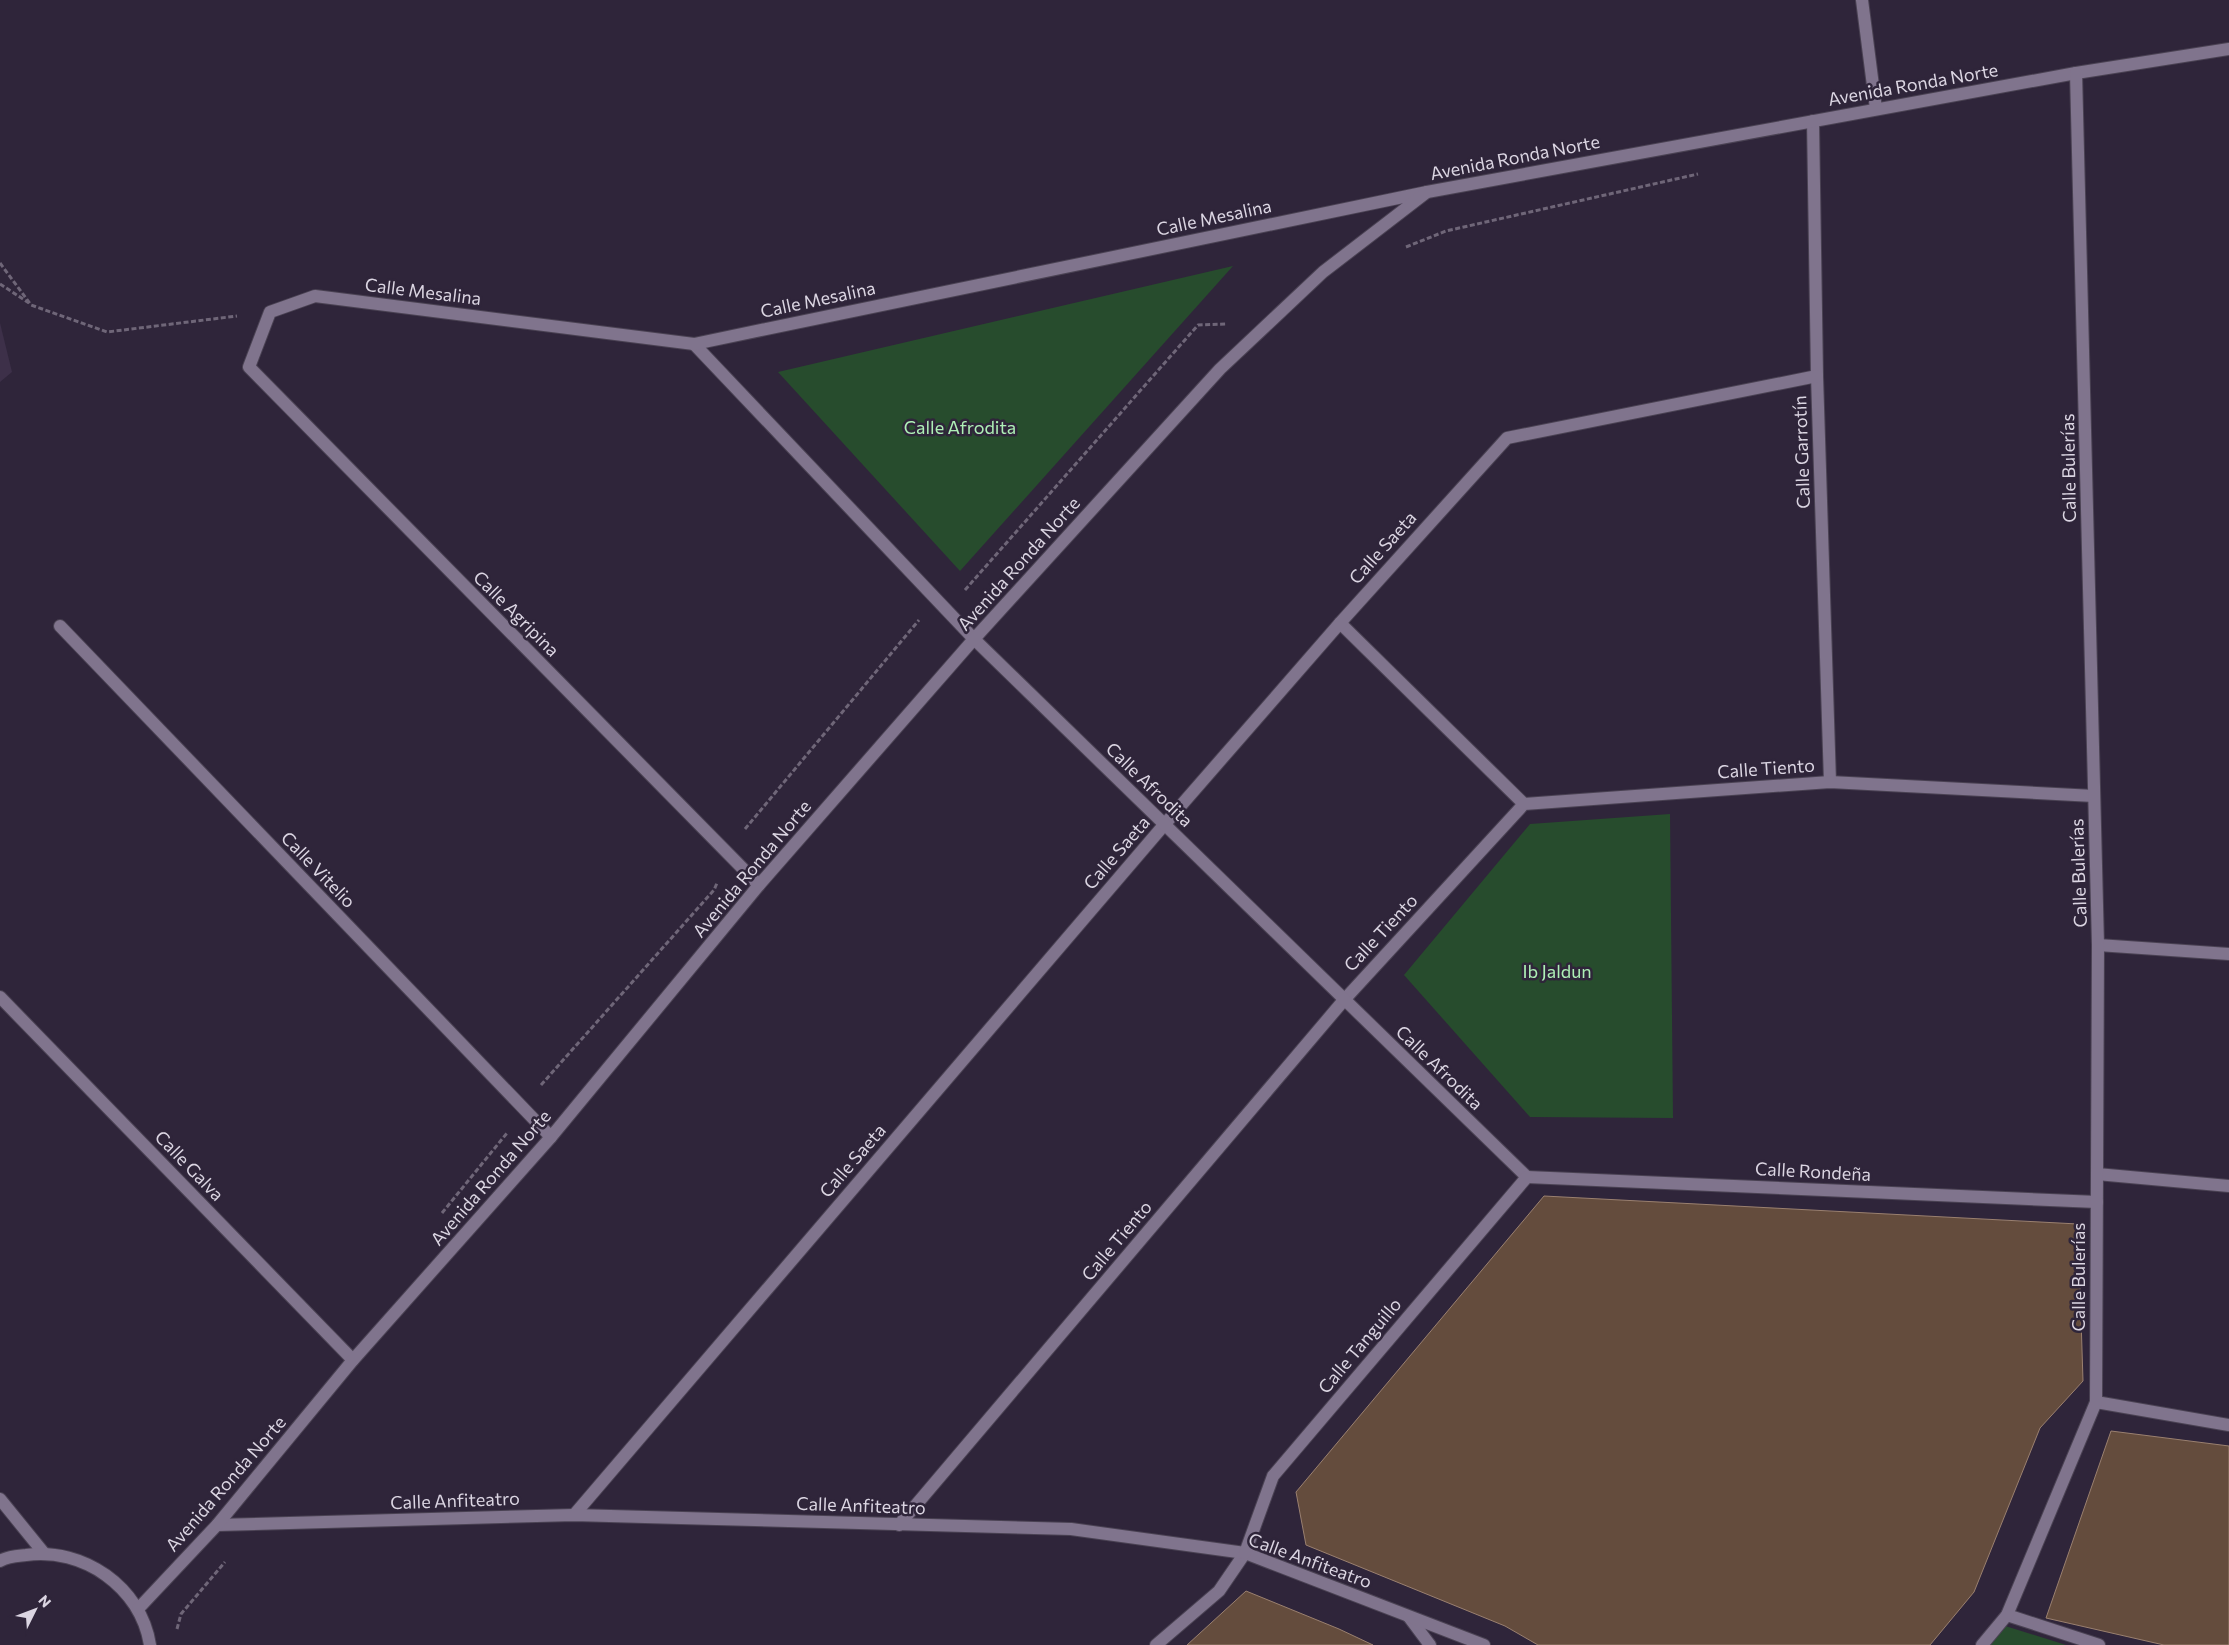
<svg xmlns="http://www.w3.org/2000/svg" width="2229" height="1645" font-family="Commissioner,sans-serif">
<rect width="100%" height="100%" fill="#2f253a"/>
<path fill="#3d3049" d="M0 323 12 372 0 382Z"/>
<g fill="#274c2d">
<path d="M1233 266 960 571 778 372Z"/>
<path d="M1670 814 1673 1118 1530 1117 1404 975 1530 824Z"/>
<path d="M1999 1624 2066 1645H1982Z"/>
</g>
<g fill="#644c3d" stroke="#9a8070">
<path d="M1544 1196 2078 1224 2083 1381 2040 1428 1974 1592 1930 1645H1538L1505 1626 1306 1545 1296 1492Z"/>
<path d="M2111 1431 2229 1446V1645H2164L2046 1618Z"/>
<path d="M1246 1591 1339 1629 1373 1645H1187Z"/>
</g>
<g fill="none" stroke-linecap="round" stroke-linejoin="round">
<defs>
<g id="minor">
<path d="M1862 0 1876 109"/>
<path d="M1813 121 1817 376 1830 782"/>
<path d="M694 344 974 639"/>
<path d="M1340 623 1524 804"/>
<path d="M60 626 551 1137"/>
<path d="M759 885 249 367 270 312 315 296 694 344 1427 192"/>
<path d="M2098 945 2229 954"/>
<path d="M0 997 353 1360"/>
<path d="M2096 1402 2229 1425"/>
<path d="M574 1515 1164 825 1340 623 1507 438 1817 376"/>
<path d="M899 1525 1344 1000 1524 804 1830 782 2094 796"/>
<path d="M2007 1615 2099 1645"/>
<path d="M1409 1617 1430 1645"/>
<path d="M1156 1645 1219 1591 1245 1553"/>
</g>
<g id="tertiary">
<path d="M974 639 1527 1177"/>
<path d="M2097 1174 2229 1186"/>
<path d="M1527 1177 2097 1202"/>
<path d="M0 1499 43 1552"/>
<path d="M217 1525 574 1515 1071 1529 1245 1553 1484 1645"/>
<path d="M1245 1553 1273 1476 1527 1177"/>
<path d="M0 1561C8 1556 17 1556 26 1555 83 1547 141 1587 150 1645"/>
<path d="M138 1609 217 1525 353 1360 551 1137 759 885 974 639 1220 369 1323 272 1427 192 2076 73 2229 49"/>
<path d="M1982 1645 2007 1615 2096 1402 2098 945 2076 73"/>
</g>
</defs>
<use href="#minor" stroke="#4a4253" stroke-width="14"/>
<use href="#tertiary" stroke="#4a4253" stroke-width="14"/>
<g stroke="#6f6678" stroke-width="3" stroke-dasharray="5 2.5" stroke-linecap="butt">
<path d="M1406 247 1446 231 1698 174"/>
<path d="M0 263 31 305 107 332 237 316"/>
<path d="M0 284 29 303"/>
<path d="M965 590 1198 325 1226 324"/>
<path d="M745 829 919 620"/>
<path d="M541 1085 714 890 717 883"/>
<path d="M442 1213 507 1133"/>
<path d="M177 1629 181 1614 225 1562"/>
</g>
<use href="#minor" stroke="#80748d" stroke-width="12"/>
<use href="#tertiary" stroke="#80748d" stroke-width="12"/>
</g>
<g text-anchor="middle" stroke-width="5" stroke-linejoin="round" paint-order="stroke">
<g font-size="18" fill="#dbd5e2" stroke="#2f253a">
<text transform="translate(1913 85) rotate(-10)" y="6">Avenida Ronda Norte</text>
<text transform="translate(1515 158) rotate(-11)" y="6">Avenida Ronda Norte</text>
<text transform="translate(1214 218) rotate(-12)" y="6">Calle Mesalina</text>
<text transform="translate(423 292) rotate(7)" y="6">Calle Mesalina</text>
<text transform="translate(818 300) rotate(-12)" y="6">Calle Mesalina</text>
<text transform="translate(1802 452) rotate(-92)" y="6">Calle Garrotín</text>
<text transform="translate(2069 468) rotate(-91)" y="6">Calle Bulerías</text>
<text transform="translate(1383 548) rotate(-48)" y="6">Calle Saeta</text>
<text transform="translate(1019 564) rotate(-48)" y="6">Avenida Ronda Norte</text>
<text transform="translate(516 614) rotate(45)" y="6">Calle Agripina</text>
<text transform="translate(1766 769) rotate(-4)" y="6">Calle Tiento</text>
<text transform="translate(1149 785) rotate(44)" y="6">Calle Afrodita</text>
<text transform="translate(1117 853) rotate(-49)" y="6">Calle Saeta</text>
<text transform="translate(752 869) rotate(-50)" y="6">Avenida Ronda Norte</text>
<text transform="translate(318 870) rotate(46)" y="6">Calle Vitelio</text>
<text transform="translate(2079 873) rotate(-92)" y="6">Calle Bulerías</text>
<text transform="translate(1381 933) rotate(-47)" y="6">Calle Tiento</text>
<text transform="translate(1439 1068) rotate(44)" y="6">Calle Afrodita</text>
<text transform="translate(853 1161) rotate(-49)" y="6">Calle Saeta</text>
<text transform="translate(189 1166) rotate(46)" y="6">Calle Galva</text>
<text transform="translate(1813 1172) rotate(3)" y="6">Calle Rondeña</text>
<text transform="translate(491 1178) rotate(-49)" y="6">Avenida Ronda Norte</text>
<text transform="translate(1117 1241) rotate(-50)" y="6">Calle Tiento</text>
<text transform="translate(2079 1277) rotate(-90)" y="6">Calle Bulerías</text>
<text transform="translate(1360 1346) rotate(-50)" y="6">Calle Tanguillo</text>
<text transform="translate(226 1484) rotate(-49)" y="6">Avenida Ronda Norte</text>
<text transform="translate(455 1501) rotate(-2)" y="6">Calle Anfiteatro</text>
<text transform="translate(861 1506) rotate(2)" y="6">Calle Anfiteatro</text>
<text transform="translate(1310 1561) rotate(20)" y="6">Calle Anfiteatro</text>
</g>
<g font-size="18" fill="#aef0b6" stroke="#2f253a">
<text x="960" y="434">Calle Afrodita</text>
<text x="1557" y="978">Ib Jaldun</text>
</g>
</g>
<g transform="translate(35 1610) rotate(48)" stroke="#2f253a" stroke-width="4" paint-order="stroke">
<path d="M0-4L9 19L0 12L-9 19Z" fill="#dbd5e2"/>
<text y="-8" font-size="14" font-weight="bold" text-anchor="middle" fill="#dbd5e2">N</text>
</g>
</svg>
